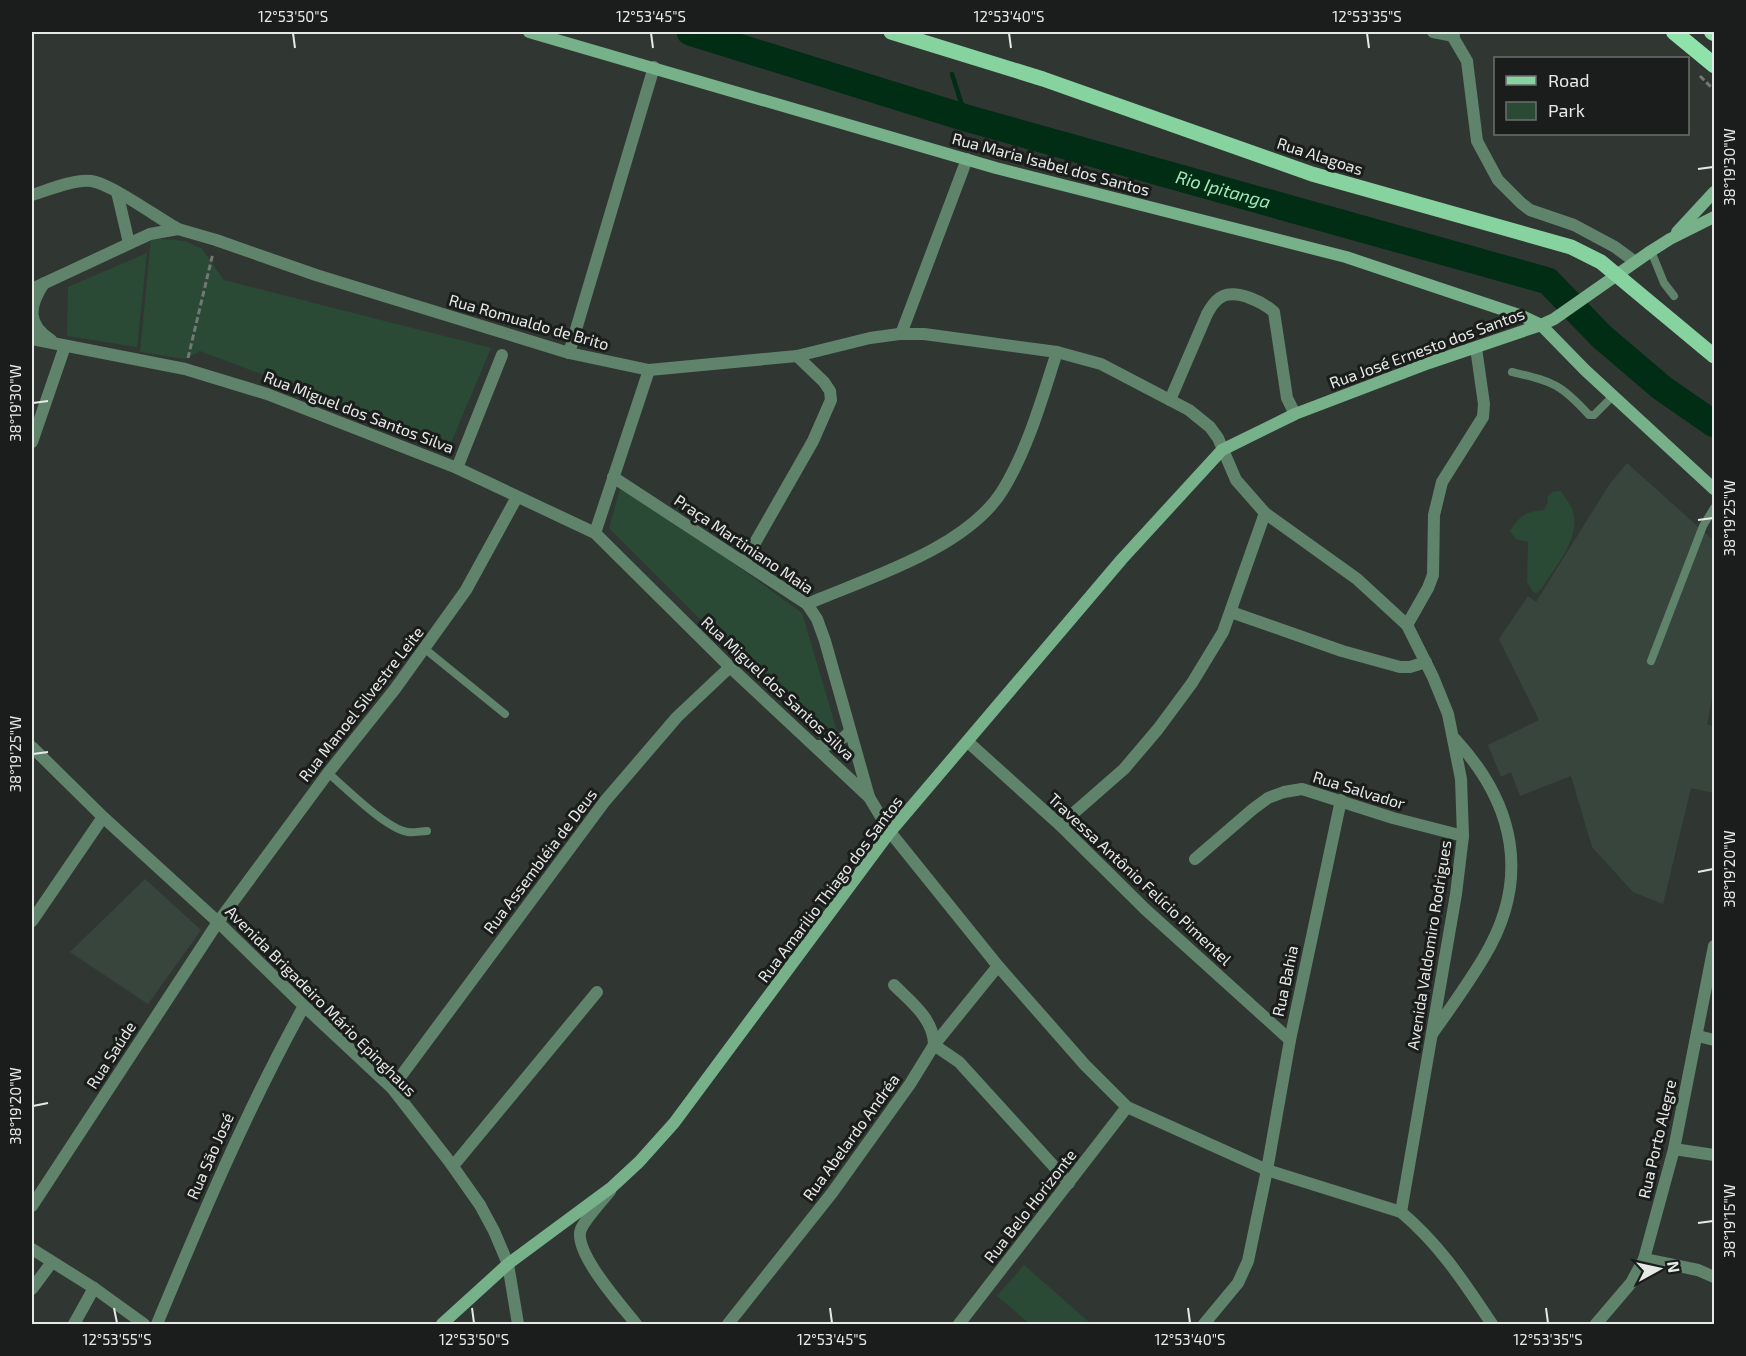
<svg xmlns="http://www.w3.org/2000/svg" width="1746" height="1356" font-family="'Exo 2',sans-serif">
<rect width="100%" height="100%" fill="#303732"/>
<g fill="#38453c">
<path d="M1627 463 1714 541V687L1707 724 1714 727V793L1691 788 1663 904 1633 892 1592 847 1571 776 1520 796 1511 772 1501 777 1488 745 1539 720 1499 639 1528 596 1536 602 1609 485Z"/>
<path d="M145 879 201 930 148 1004 70 952Z"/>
</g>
<g fill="#2a4a35">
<path d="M151 238 185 241 202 249 224 280 491 348 450 445 200 351 185 359 140 352Z"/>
<path d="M147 253 137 347 67 336 68 287Z"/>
<path d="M622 482 802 613 837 731 823 742 609 528Z"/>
<path d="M1561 491C1565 499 1573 506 1574 516 1578 541 1554 568 1542 588L1537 593 1533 592 1527 582 1528 542 1516 539 1510 531C1521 515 1525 512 1544 510L1548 502 1547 497 1552 492Z"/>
<path d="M1024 1265 1090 1323 1089 1324H1030L997 1296Z"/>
</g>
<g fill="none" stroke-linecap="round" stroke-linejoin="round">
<path stroke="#012d15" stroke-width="4.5" d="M952 74 966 118"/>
<path stroke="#012d15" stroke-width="27" id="s1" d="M690 32 966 118 1548 281 1601 336 1662 388 1714 424"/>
<g stroke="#727874" stroke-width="3" stroke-dasharray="6 3" stroke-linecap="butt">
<path d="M1700 76 1714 90"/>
<path d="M188 358 213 253"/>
</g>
<g stroke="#60846b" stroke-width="8">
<path d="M1651 251 1664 283 1674 296"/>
<path d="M1512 372C1553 382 1560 383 1589 415H1594L1613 396"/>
<path d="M425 649 505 714"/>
<path d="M1651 661 1703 526 1714 508"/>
<path d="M328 773C346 788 386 829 408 832 414 833 421 831 427 831"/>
</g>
<g stroke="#60846b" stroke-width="12">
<path d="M1433 32 1454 36"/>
<path d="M1450 32 1467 61 1477 141 1498 180 1521 203 1530 210 1574 225 1615 247 1634 261"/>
<path d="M117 192 129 243"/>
<path d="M32 195C48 190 74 179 91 181 110 183 158 218 178 229"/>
<path d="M901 334 967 159"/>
<path d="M569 353 654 67"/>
<path d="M1170 400 1207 314C1211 307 1215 300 1223 296 1238 290 1263 302 1274 312L1287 398 1295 414"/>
<path d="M32 442 65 346"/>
<path d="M457 468 502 355"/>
<path d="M613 477 807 604 817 619 825 641 869 797"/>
<path d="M744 562 813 441 831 400 830 391 824 382 797 356"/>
<path d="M807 604C868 578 969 548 1004 488 1029 446 1042 398 1057 352"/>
<path d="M1231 612 1342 651 1400 667H1410L1426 662"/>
<path d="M1407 625 1428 588 1433 575 1434 515 1442 482 1483 417 1484 404 1476 348"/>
<path d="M968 742 1060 825 1145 909 1290 1040"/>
<path d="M32 747 103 817 218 922 304 1006 392 1088 449 1161 480 1205 494 1231 508 1264 518 1324"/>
<path d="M1060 825 1124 769 1158 729 1192 683 1223 632 1265 513"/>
<path d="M1195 859 1253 809 1268 798 1284 792 1302 789 1393 818 1463 836"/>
<path d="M32 921 103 817"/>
<path d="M894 985C911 1002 934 1019 934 1045L959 1062 1069 1183"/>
<path d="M1432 1034C1450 1009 1468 984 1484 957 1531 879 1515 804 1455 739"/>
<path d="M1698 1036 1714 1040"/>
<path d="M392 1088 605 801 677 717 730 667"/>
<path d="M1674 1149 1714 1155"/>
<path d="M453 1166 597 992"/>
<path d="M610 1191C602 1201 586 1218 581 1229 572 1251 622 1306 636 1324"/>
<path d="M32 1206 218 922 328 773 395 689 466 590 517 497"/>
<path d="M32 1249 94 1288 144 1324"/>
<path d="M1644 1259 1698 1270 1714 1277"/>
<path d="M32 1289 52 1262"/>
<path d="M74 1324 94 1288"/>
<path d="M157 1324C202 1216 247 1109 304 1006"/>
<path d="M728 1324 832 1193 910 1084 934 1045 998 966"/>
<path d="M959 1324 1127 1107"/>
<path d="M1204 1324 1238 1283 1248 1261 1267 1170 1290 1040 1341 800"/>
<path d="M1596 1324 1631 1283 1644 1259 1674 1149 1714 946"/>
</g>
<g stroke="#60846b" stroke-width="12">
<path d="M44 283C29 306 26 324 51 340"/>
<path d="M32 289 150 234 178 229 216 240 316 275 569 353 649 370 797 356 870 338 899 334H924L1057 352 1101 364 1189 410 1210 427 1218 438 1236 480 1265 513 1357 579 1407 625 1433 677 1448 714 1461 779 1463 836 1456 894 1401 1212"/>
<path d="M32 339 185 369 267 394 457 468 595 533 730 667 869 797 890 832 998 966 1085 1065 1127 1107 1267 1170 1401 1212C1441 1246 1463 1281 1492 1324"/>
<path d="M595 533 649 370"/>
<path d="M815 746C830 746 840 743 850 731"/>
</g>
<g stroke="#76b189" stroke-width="12">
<path d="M529 32 996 168 1346 257 1522 316 1541 325 1585 370 1714 489"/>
<path d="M1677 232 1714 192"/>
<path d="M442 1324 508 1264 612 1187 639 1162 674 1123 890 832 1122 559 1222 450 1295 414 1429 363 1541 325 1554 319 1651 251 1670 239 1714 217"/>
</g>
<path stroke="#87d3a0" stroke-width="15" d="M891 32 1043 79 1312 174 1571 247 1601 262 1714 356"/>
<g stroke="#8ee2aa" stroke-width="16">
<path d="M1674 32 1714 65"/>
<path d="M1712 32 1714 33"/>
</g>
</g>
<path fill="none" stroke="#e6eae7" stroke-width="2" d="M293 33 295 48M651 33 653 48M1009 33 1011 48M1367 33 1369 48M1698 169 1713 167M33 403 48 401M1698 520 1713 518M33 754 48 752M1698 872 1713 869M33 1106 48 1103M1698 1223 1713 1221M114 1308 117 1323M472 1308 474 1323M830 1308 832 1323M1188 1308 1190 1323M1546 1308 1548 1323"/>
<g text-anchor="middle" stroke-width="6" stroke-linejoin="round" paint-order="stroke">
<g font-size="16" fill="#e6eae7" stroke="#1a1d1b">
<text transform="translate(1320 156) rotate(18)" y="6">Rua Alagoas</text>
<text transform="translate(1051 164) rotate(15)" y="6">Rua Maria Isabel dos Santos</text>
<text transform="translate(529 322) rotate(16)" y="6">Rua Romualdo de Brito</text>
<text transform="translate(1427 348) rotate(-20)" y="6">Rua José Ernesto dos Santos</text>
<text transform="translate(359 412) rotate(21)" y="6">Rua Miguel dos Santos Silva</text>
<text transform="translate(744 544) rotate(34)" y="6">Praça Martiniano Maia</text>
<text transform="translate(778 688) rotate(43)" y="6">Rua Miguel dos Santos Silva</text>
<text transform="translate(361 704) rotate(-52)" y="6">Rua Manoel Silvestre Leite</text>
<text transform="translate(1359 790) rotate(17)" y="6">Rua Salvador</text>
<text transform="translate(540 861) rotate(-53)" y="6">Rua Assembléia de Deus</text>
<text transform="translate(1140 879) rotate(43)" y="6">Travessa Antônio Felício Pimentel</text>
<text transform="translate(830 889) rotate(-53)" y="6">Rua Amarilio Thiago dos Santos</text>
<text transform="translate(1429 945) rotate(-81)" y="6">Avenida Valdomiro Rodrigues</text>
<text transform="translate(1285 981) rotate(-78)" y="6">Rua Bahia</text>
<text transform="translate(321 1001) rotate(45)" y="6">Avenida Brigadeiro Mário Epinghaus</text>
<text transform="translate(111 1055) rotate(-57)" y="6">Rua Saúde</text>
<text transform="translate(851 1137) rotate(-54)" y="6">Rua Abelardo Andréa</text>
<text transform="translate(1657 1139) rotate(-77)" y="6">Rua Porto Alegre</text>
<text transform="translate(210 1156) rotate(-66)" y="6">Rua São José</text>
<text transform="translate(1030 1206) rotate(-52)" y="6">Rua Belo Horizonte</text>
</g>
<g font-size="18" font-style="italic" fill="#a5e9ba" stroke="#1a1d1b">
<text dy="6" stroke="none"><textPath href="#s1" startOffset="556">Rio Ipitanga</textPath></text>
</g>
</g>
<rect width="1746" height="1356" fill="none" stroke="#1a1d1b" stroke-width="66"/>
<rect x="1494" y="57" width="195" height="78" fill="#1a1d1b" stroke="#6c6f6d" stroke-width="1.5"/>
<rect x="1506" y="76" width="30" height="9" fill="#87d3a0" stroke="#6c6f6d" stroke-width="1.5"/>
<text x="1548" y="87" font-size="18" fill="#e6eae7">Road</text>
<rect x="1506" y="102" width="30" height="18" fill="#2a4a35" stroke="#6c6f6d" stroke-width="1.5"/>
<text x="1548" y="117" font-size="18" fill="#e6eae7">Park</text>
<g transform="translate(1659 1269) rotate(82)" stroke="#1a1d1b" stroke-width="4.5" paint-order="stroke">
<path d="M0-4.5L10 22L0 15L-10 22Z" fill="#e6eae7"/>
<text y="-9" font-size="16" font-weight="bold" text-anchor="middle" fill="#e6eae7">N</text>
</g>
<rect x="33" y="33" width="1680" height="1290" fill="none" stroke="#e6eae7" stroke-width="2"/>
<g font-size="15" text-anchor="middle" fill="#e6eae7">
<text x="293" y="22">12°53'50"S</text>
<text x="651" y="22">12°53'45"S</text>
<text x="1009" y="22">12°53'40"S</text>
<text x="1367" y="22">12°53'35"S</text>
<text transform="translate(1730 167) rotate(-90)" y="5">38°19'30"W</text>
<text transform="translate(16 403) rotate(-90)" y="5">38°19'30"W</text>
<text transform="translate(1730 518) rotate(-90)" y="5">38°19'25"W</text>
<text transform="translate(16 754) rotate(-90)" y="5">38°19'25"W</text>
<text transform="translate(1730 869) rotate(-90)" y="5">38°19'20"W</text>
<text transform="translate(16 1106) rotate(-90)" y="5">38°19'20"W</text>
<text transform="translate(1730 1221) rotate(-90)" y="5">38°19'15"W</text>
<text x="117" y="1345">12°53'55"S</text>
<text x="474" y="1345">12°53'50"S</text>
<text x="832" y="1345">12°53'45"S</text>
<text x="1190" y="1345">12°53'40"S</text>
<text x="1548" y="1345">12°53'35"S</text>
</g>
</svg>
